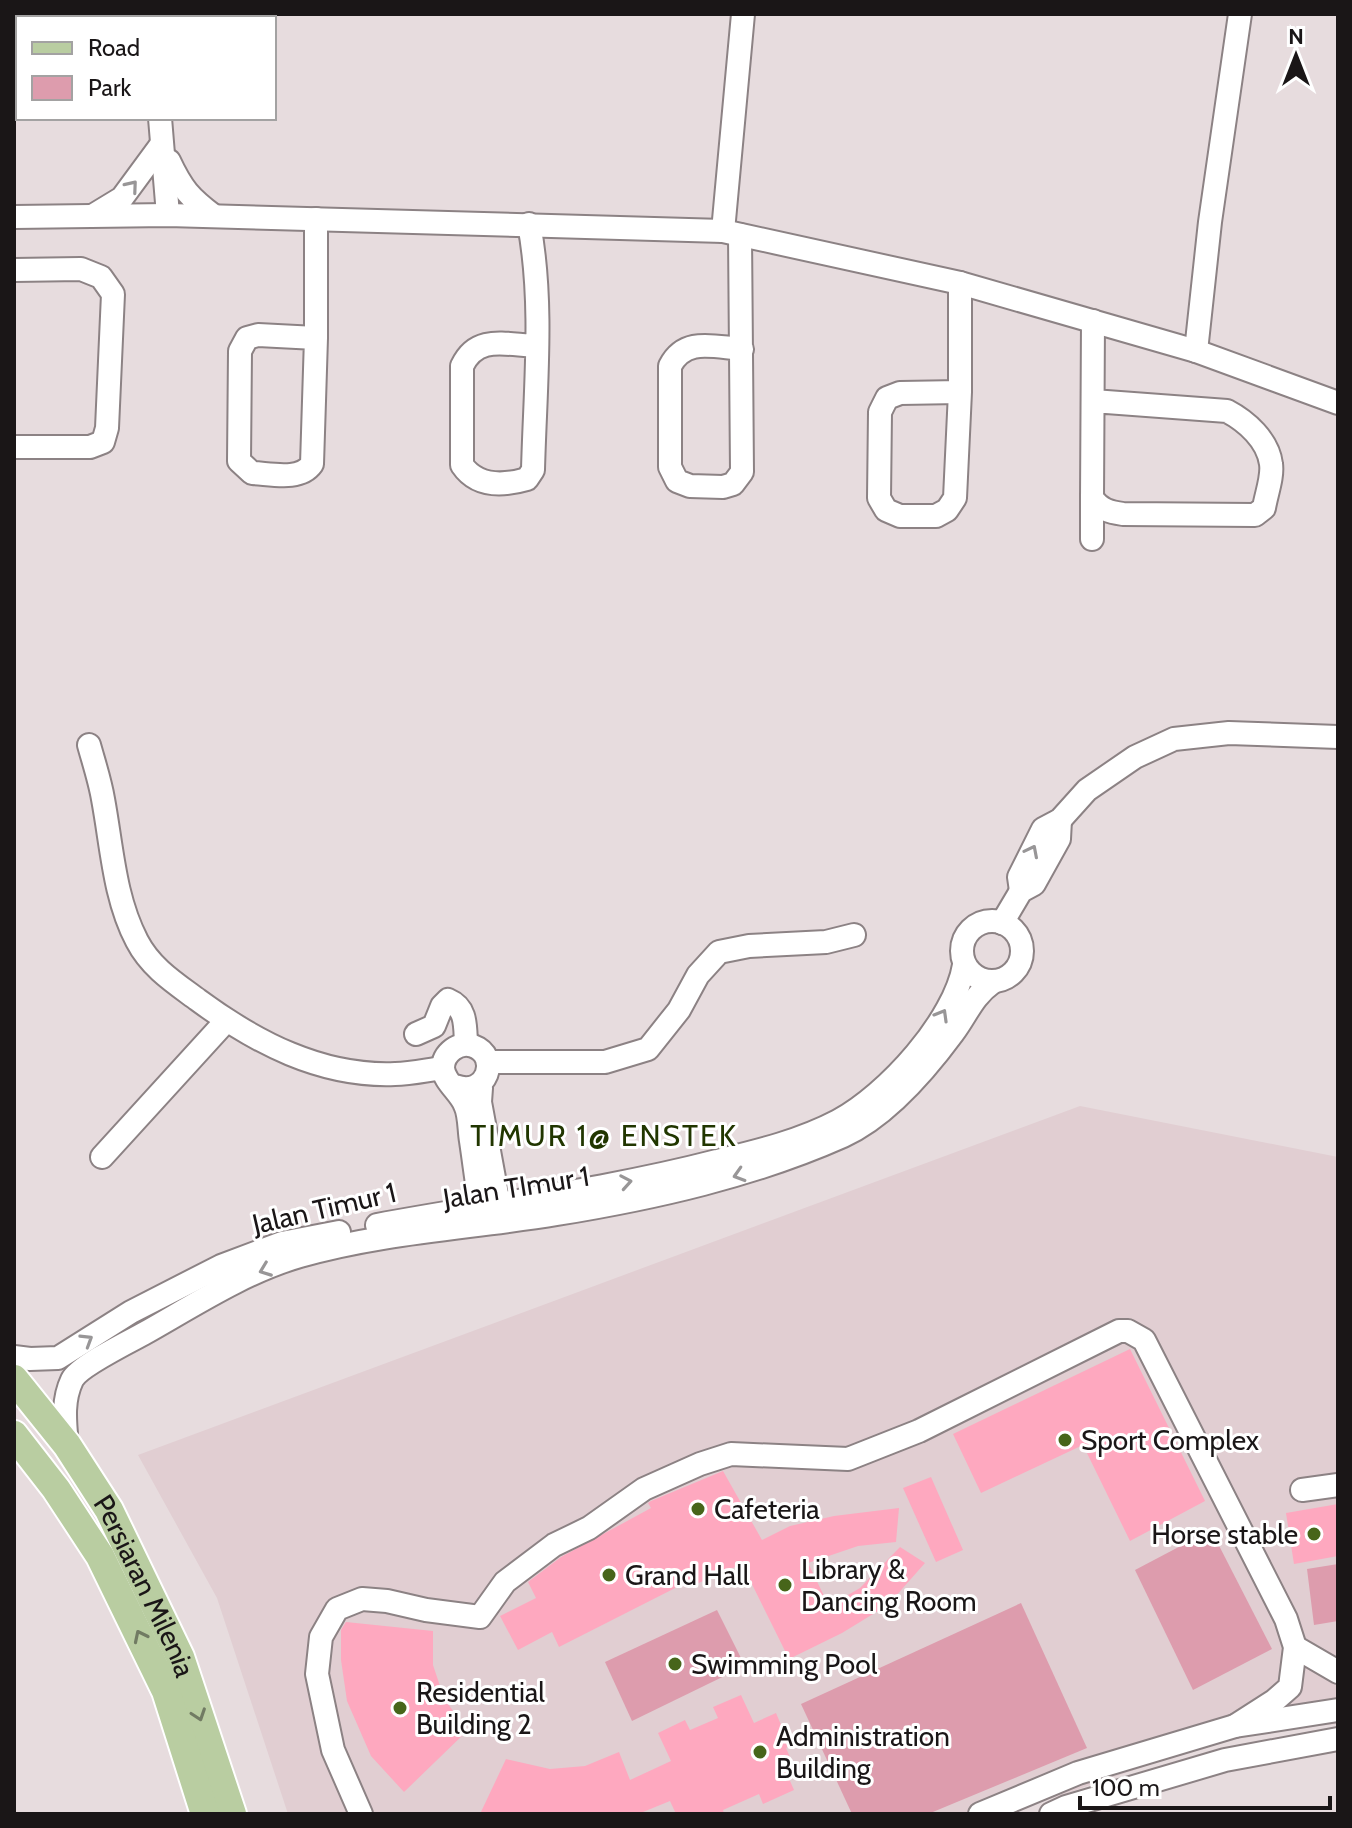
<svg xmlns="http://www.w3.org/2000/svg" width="1352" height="1828" font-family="Cabin,sans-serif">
<rect width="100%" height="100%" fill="#e7dcde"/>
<path fill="#e1ced2" d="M1080 1106 1338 1157V1724L1242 1733 1006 1814H288L217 1598 138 1455Z"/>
<g fill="#dd9cad">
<path d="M1211 1530 1272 1649 1193 1690 1135 1570Z"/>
<path d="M1338 1564V1621L1314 1625 1307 1569Z"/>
<path d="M1021 1603 1087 1748 928 1814H852L801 1704Z"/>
<path d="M717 1610 745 1666 632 1721 605 1662Z"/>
</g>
<g fill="#fea8bf">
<path d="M1130 1349 1205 1501 1130 1541 1083 1445 981 1493 953 1434Z"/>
<path d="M723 1471 762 1540 790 1526 834 1516 899 1508 896 1542 858 1546 808 1563 829 1606 860 1588 900 1547 925 1563 895 1597 878 1611 842 1633 789 1659 742 1564 694 1585 691 1580 559 1647 552 1632 518 1650 500 1616 536 1598 528 1582 561 1557 651 1508 648 1503 651 1501Z"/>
<path d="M931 1477 963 1550 936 1562 903 1488Z"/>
<path d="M1338 1504V1556L1294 1564 1286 1513Z"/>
<path d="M346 1622 433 1631V1665L444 1698 467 1731 404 1792 371 1756 347 1701 341 1660V1630Z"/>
<path d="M741 1695 754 1723 776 1713 790 1746 786 1748 796 1771 787 1774 794 1790 763 1804 759 1794 723 1810 724 1814H676L670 1801 638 1814H480L506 1759 550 1769 585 1766 619 1752 630 1780 671 1761 658 1733 685 1720 690 1730 718 1718 713 1707Z"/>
</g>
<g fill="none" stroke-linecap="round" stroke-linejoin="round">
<defs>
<g id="minor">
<path d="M158 18V14"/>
<path d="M14 74H18"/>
<path d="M160 118 168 215"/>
<path d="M169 161C182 189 190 198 214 216"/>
<path d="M94 215 122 198 161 145"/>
<path d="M14 217 168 215 723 231 960 283 1196 351 1338 403"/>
<path d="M316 219V338L312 464C300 481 272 474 252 473L239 461 240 351 247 338 258 335 316 338"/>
<path d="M529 224C544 304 535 389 533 470L527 479C503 486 477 487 462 465V366C477 334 506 345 537 346"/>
<path d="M723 231 743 14"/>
<path d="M740 235 742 472 733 484 723 487 690 486 677 481 670 467V366C685 337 713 347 742 349"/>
<path d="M14 270 81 269 101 277 113 294 107 428 103 442 90 447H14"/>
<path d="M960 283V392L955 498 947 510 936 516H900L886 510 879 498 880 412 887 398 900 393 960 392"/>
<path d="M1196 351 1210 222 1240 14"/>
<path d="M1093 401 1227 411C1246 421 1268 440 1271 464 1273 477 1266 495 1264 508L1255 515 1123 514C1109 512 1101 510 1092 498L1093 321"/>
<path d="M1092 498V539"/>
<path d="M89 745C94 763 100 781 103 799 112 847 114 897 137 941 151 968 175 983 198 1000 255 1042 321 1077 395 1074 411 1074 427 1070 443 1068"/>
<path d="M1021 891 1019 877 1043 829 1060 820 1087 790 1135 757 1174 739 1229 733 1338 737"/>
<circle cx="992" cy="951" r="30"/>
<path d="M1002 923 1021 891 1034 884 1059 839 1060 820"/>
<path d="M416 1034 434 1026 442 1006 448 1000C467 1008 465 1026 466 1044"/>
<path d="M488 1062H605L648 1049 679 1010 698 975 719 952 749 946 826 942 854 935"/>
<path d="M455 1086C487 1098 501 1056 473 1046 459 1041 443 1053 443 1068 444 1082 460 1092 465 1105 470 1115 469 1130 471 1141 475 1168 478 1194 483 1221"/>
<path d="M481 1088 480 1102 501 1216"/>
<path d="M102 1157 226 1021"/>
<path d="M377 1225C490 1204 605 1190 717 1161 758 1151 800 1141 838 1121 887 1095 955 1020 964 965"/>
<path d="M14 1357 30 1359 58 1358 131 1312 221 1266 282 1243 339 1232"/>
<path d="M67 1445C65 1423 62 1401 72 1380 78 1367 128 1342 143 1334 193 1306 244 1272 300 1256 384 1232 472 1228 557 1214 655 1198 753 1176 843 1136 887 1116 925 1071 953 1033 968 1013 972 997 993 982"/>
<path d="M1302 1490 1338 1485"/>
<path d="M1295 1647 1338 1672"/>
<path d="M361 1814 333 1750 317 1674 321 1637 337 1609 362 1599 387 1601 426 1610 480 1617 505 1582 554 1545 589 1528 644 1489 700 1464 731 1454 848 1459 919 1431 1119 1331H1128L1144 1340 1286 1619 1295 1647 1290 1687 1274 1701 1235 1726"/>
<path d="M980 1814 1078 1773 1235 1726 1338 1710"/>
<path d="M1051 1814 1066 1807 1225 1760 1338 1739"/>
</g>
<g id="major">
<path id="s1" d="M14 1379 67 1445 109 1510 180 1657 232 1814"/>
<path d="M14 1435 56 1489 100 1556 166 1691 205 1814"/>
</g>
</defs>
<use href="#minor" stroke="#8c8284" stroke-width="26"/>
<use href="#major" stroke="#fff" stroke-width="32"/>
<use href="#minor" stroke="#fff" stroke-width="22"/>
<use href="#major" stroke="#b9cda1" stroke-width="28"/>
</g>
<defs><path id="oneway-chevron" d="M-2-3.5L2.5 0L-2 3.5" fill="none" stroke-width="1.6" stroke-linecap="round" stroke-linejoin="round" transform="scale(2)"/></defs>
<g stroke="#989697">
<use href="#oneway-chevron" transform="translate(132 186) rotate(-50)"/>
<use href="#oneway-chevron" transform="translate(1032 851) rotate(-63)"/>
<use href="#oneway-chevron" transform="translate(942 1015) rotate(-60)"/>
<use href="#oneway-chevron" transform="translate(739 1175) rotate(163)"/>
<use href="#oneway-chevron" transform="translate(626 1182) rotate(-10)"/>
<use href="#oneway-chevron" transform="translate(265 1270) rotate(159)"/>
<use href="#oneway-chevron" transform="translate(87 1340) rotate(-32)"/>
</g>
<g stroke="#717b63">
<use href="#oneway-chevron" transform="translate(140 1636) rotate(-116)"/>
<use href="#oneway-chevron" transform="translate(199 1715) rotate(71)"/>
</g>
<g fill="#47651a" stroke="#fff" stroke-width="3">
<circle cx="1065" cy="1440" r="8"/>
<circle cx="698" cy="1509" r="8"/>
<circle cx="1314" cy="1534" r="8"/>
<circle cx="609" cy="1575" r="8"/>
<circle cx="785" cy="1585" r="8"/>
<circle cx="675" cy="1664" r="8"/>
<circle cx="400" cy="1708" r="8"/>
<circle cx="760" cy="1752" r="8"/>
</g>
<g text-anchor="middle" stroke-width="6" stroke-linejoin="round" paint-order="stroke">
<g font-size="28" fill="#1a1617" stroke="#fff">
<text transform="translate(516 1187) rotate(-9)" y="10">Jalan TImur 1</text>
<text transform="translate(324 1208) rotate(-13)" y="10">Jalan Timur 1</text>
<text dy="10" stroke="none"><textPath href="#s1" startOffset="246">Persiaran Milenia</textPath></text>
</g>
<g font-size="28" fill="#1a1617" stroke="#fff" text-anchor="start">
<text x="1081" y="1450">Sport Complex</text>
<text x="714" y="1519">Cafeteria</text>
<text x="1298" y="1544" text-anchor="end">Horse stable</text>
<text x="801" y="1579">Library &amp;<tspan x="801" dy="32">Dancing Room</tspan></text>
<text x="625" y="1585">Grand Hall</text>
<text x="691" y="1674">Swimming Pool</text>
<text x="416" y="1702">Residential<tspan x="416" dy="32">Building 2</tspan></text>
<text x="776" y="1746">Administration<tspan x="776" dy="32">Building</tspan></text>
</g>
<g font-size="30" letter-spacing="2" fill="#213600" stroke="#fff">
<text x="604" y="1146">TIMUR 1@ ENSTEK</text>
</g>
</g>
<rect width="1352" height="1828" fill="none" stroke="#1a1617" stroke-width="32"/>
<rect x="16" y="16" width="260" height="104" fill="#ffffff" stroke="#a3a2a2" stroke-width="2"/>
<rect x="32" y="42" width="40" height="12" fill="#b9cda1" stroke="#a3a2a2" stroke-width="2"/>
<text x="88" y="56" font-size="24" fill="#1a1617">Road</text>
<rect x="32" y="76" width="40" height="24" fill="#dd9cad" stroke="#a3a2a2" stroke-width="2"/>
<text x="88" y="96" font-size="24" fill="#1a1617">Park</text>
<g transform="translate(1296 56)" stroke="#ffffff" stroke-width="6" paint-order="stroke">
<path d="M0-6L14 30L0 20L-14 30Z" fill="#1a1617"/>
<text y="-12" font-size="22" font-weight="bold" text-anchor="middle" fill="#1a1617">N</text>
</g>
<path d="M1080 1796v12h250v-12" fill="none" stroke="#1a1617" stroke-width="4"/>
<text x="1092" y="1796" font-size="24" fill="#1a1617" stroke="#ffffff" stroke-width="6" paint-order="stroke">100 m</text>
</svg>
